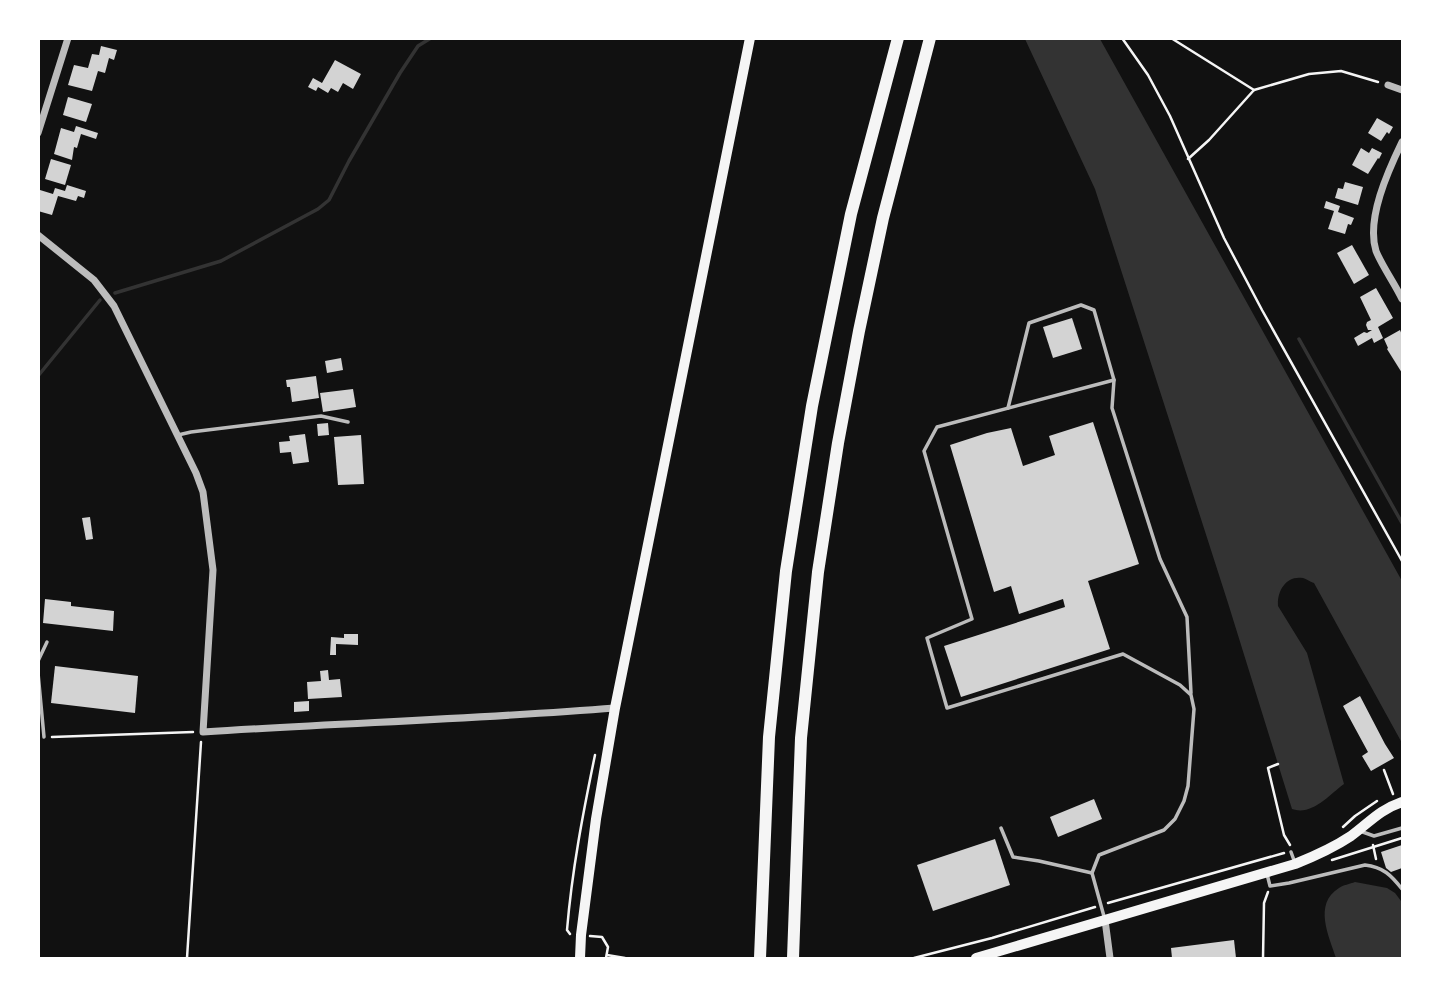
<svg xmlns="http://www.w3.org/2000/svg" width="1441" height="997" font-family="'Archivo Narrow',sans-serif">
<rect width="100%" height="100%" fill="#111"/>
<g fill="#333">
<path d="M1025 39H1100L1402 581V743L1314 583C1313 583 1304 578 1303 578 1286 575 1277 591 1278 606L1307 653 1344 784C1329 795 1312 816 1292 809L1228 603 1095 189Z"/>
<path d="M1355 882 1387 888 1395 893 1401 901 1402 958H1336C1329 936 1313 904 1339 888 1343 885 1350 884 1355 882Z"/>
</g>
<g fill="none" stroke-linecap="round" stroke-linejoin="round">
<g stroke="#333" stroke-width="3.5">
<path d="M115 293 221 261 318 209 329 200 349 161 400 73 418 46 431 38"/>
<path d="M1299 339 1402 523"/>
<path d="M38 376 100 300"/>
</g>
</g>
<g fill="#d3d3d3">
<path d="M101 46 117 50 114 60 109 58 105 73 98 71 92 91 68 85 74 65 88 68 92 54 99 55Z"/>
<path d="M335 60 361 74 353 89 343 83 338 92 331 88 328 93 318 87 316 91 308 87 313 78 322 83Z"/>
<path d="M68 97 92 104 86 122 63 115Z"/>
<path d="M1377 118 1393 127 1389 134 1387 132 1381 141 1368 133Z"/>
<path d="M76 126 98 133 96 139 81 134 77 148 74 147 72 160 54 154 61 128 74 132Z"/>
<path d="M1361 148 1369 153 1372 148 1382 153 1379 159 1378 158 1368 174 1352 165Z"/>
<path d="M51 159 71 165 65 185 45 179Z"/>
<path d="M1345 182 1363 187 1358 205 1335 198 1338 188 1343 189Z"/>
<path d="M67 185 86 191 84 198 78 196 76 201 58 196 52 215 38 211V196L40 190 53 194 55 188 65 191Z"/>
<path d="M1326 201 1340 206 1338 212 1354 218 1351 225 1348 224 1345 234 1328 229 1334 211 1324 208Z"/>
<path d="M1352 245 1369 275 1354 284 1337 253Z"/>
<path d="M1376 288 1393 318 1378 327 1383 338 1374 343 1372 338 1358 346 1354 338 1364 332 1367 333 1372 330H1368L1366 325 1367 322 1371 320 1360 297Z"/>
<path d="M1072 318 1082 349 1053 358 1043 327Z"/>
<path d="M1400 330 1402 335V373L1387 349 1388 348 1384 339Z"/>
<path d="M341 358 343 370 327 373 325 361Z"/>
<path d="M316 376 319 398 292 402 290 387H287L286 380Z"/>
<path d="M353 389 356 407 323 412 320 393Z"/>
<path d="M1093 422 1139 564 1088 581 1110 649 961 697 944 646 1065 607 1063 599 1019 614 1011 586 994 592 950 445 987 433 1011 428 1023 466 1055 455 1049 436Z"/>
<path d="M328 423 329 435 318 436 317 424Z"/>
<path d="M305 434 309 462 293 464 291 452 280 453 279 442 290 441 289 436Z"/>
<path d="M361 435 364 484 338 485 334 437Z"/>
<path d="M90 517 93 539 86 540 82 518Z"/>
<path d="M45 599 71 602V606L114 611 113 631 43 623Z"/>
<path d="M344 634H358V645L336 644V655H330L331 637 344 638Z"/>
<path d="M55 666 138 676 135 713 51 703Z"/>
<path d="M328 670 329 680 340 679 342 697 308 699 307 682 321 681 320 671Z"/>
<path d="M1360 696 1385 744 1394 758 1371 771 1362 756 1368 752 1343 706Z"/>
<path d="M309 701V711L294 712V702Z"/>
<path d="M1094 799 1102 819 1058 837 1050 817Z"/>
<path d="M995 839 1010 885 933 911 917 865Z"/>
<path d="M1402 845V868L1391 872 1386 868 1381 852Z"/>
<path d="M1234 940 1236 958H1172L1171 948Z"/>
</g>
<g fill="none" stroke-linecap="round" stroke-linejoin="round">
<g stroke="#f5f5f5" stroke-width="2.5">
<path d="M1122 38 1148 75 1170 116 1224 238 1262 310 1402 561"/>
<path d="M1171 38 1254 90"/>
<path d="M1188 159 1209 140 1254 90 1309 74 1341 71 1378 82"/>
<path d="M52 737 193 732"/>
<path d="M1278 764 1268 768 1284 835 1290 845"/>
<path d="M1384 770 1393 794"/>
<path d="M1343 827 1355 816 1377 801"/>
<path d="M1373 845 1376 859"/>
<path d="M1332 860 1402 838"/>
<path d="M1108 903 1284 853"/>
<path d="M570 934 567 930C572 870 583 813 595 755"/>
<path d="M590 936 602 937 608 947 606 958"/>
<path d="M607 955 625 958"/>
<path d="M187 958 201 742"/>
<path d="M914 958 992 938 1095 907"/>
<path d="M1263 958 1264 903 1268 892"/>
</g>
<g stroke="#bcbcbc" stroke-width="3.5">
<path d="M1008 408 1029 323 1081 305 1094 310 1114 380 1112 408 1160 559 1187 617 1191 693"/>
<path d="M178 435 191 432 321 416 348 422"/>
<path d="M38 661 47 642"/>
<path d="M38 673 44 737"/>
<path d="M1001 828 1013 857 1039 861 1092 873"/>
<path d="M1360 831 1374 836 1402 828"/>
<path d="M1291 852 1295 863"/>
<path d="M1267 874 1270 886 1289 883 1365 865C1383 867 1391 875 1402 889"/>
<path d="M1105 920 1092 873 1099 855 1164 830 1175 819 1184 801 1188 786 1194 709 1191 695 1180 685 1123 654 947 708 927 638 972 619 924 451 937 427 1114 380"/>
</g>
<g stroke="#bcbcbc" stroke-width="7">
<path d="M1388 85 1402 90"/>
<path d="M38 133 68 38"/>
<path d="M1402 142C1388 171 1366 219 1376 251 1382 266 1395 284 1402 299"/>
<path d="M38 235 94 280 114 306 196 473 203 492 213 570 203 732C340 723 478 719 615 708"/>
<path d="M1105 920 1110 958"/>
</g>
<g stroke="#f5f5f5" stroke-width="10">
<path d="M580 958 581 935 596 819 615 708 750 38"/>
<path d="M976 958 1295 864C1315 856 1333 848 1351 836 1370 822 1379 810 1402 802"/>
</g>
<g stroke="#f5f5f5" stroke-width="12">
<path d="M760 958 769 737 786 571 812 406 851 214 898 38"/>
<path d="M793 958 801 738 818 572 838 443 859 331 883 218 930 38"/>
</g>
</g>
<rect width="1441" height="997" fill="none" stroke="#ffffff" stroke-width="80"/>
</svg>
